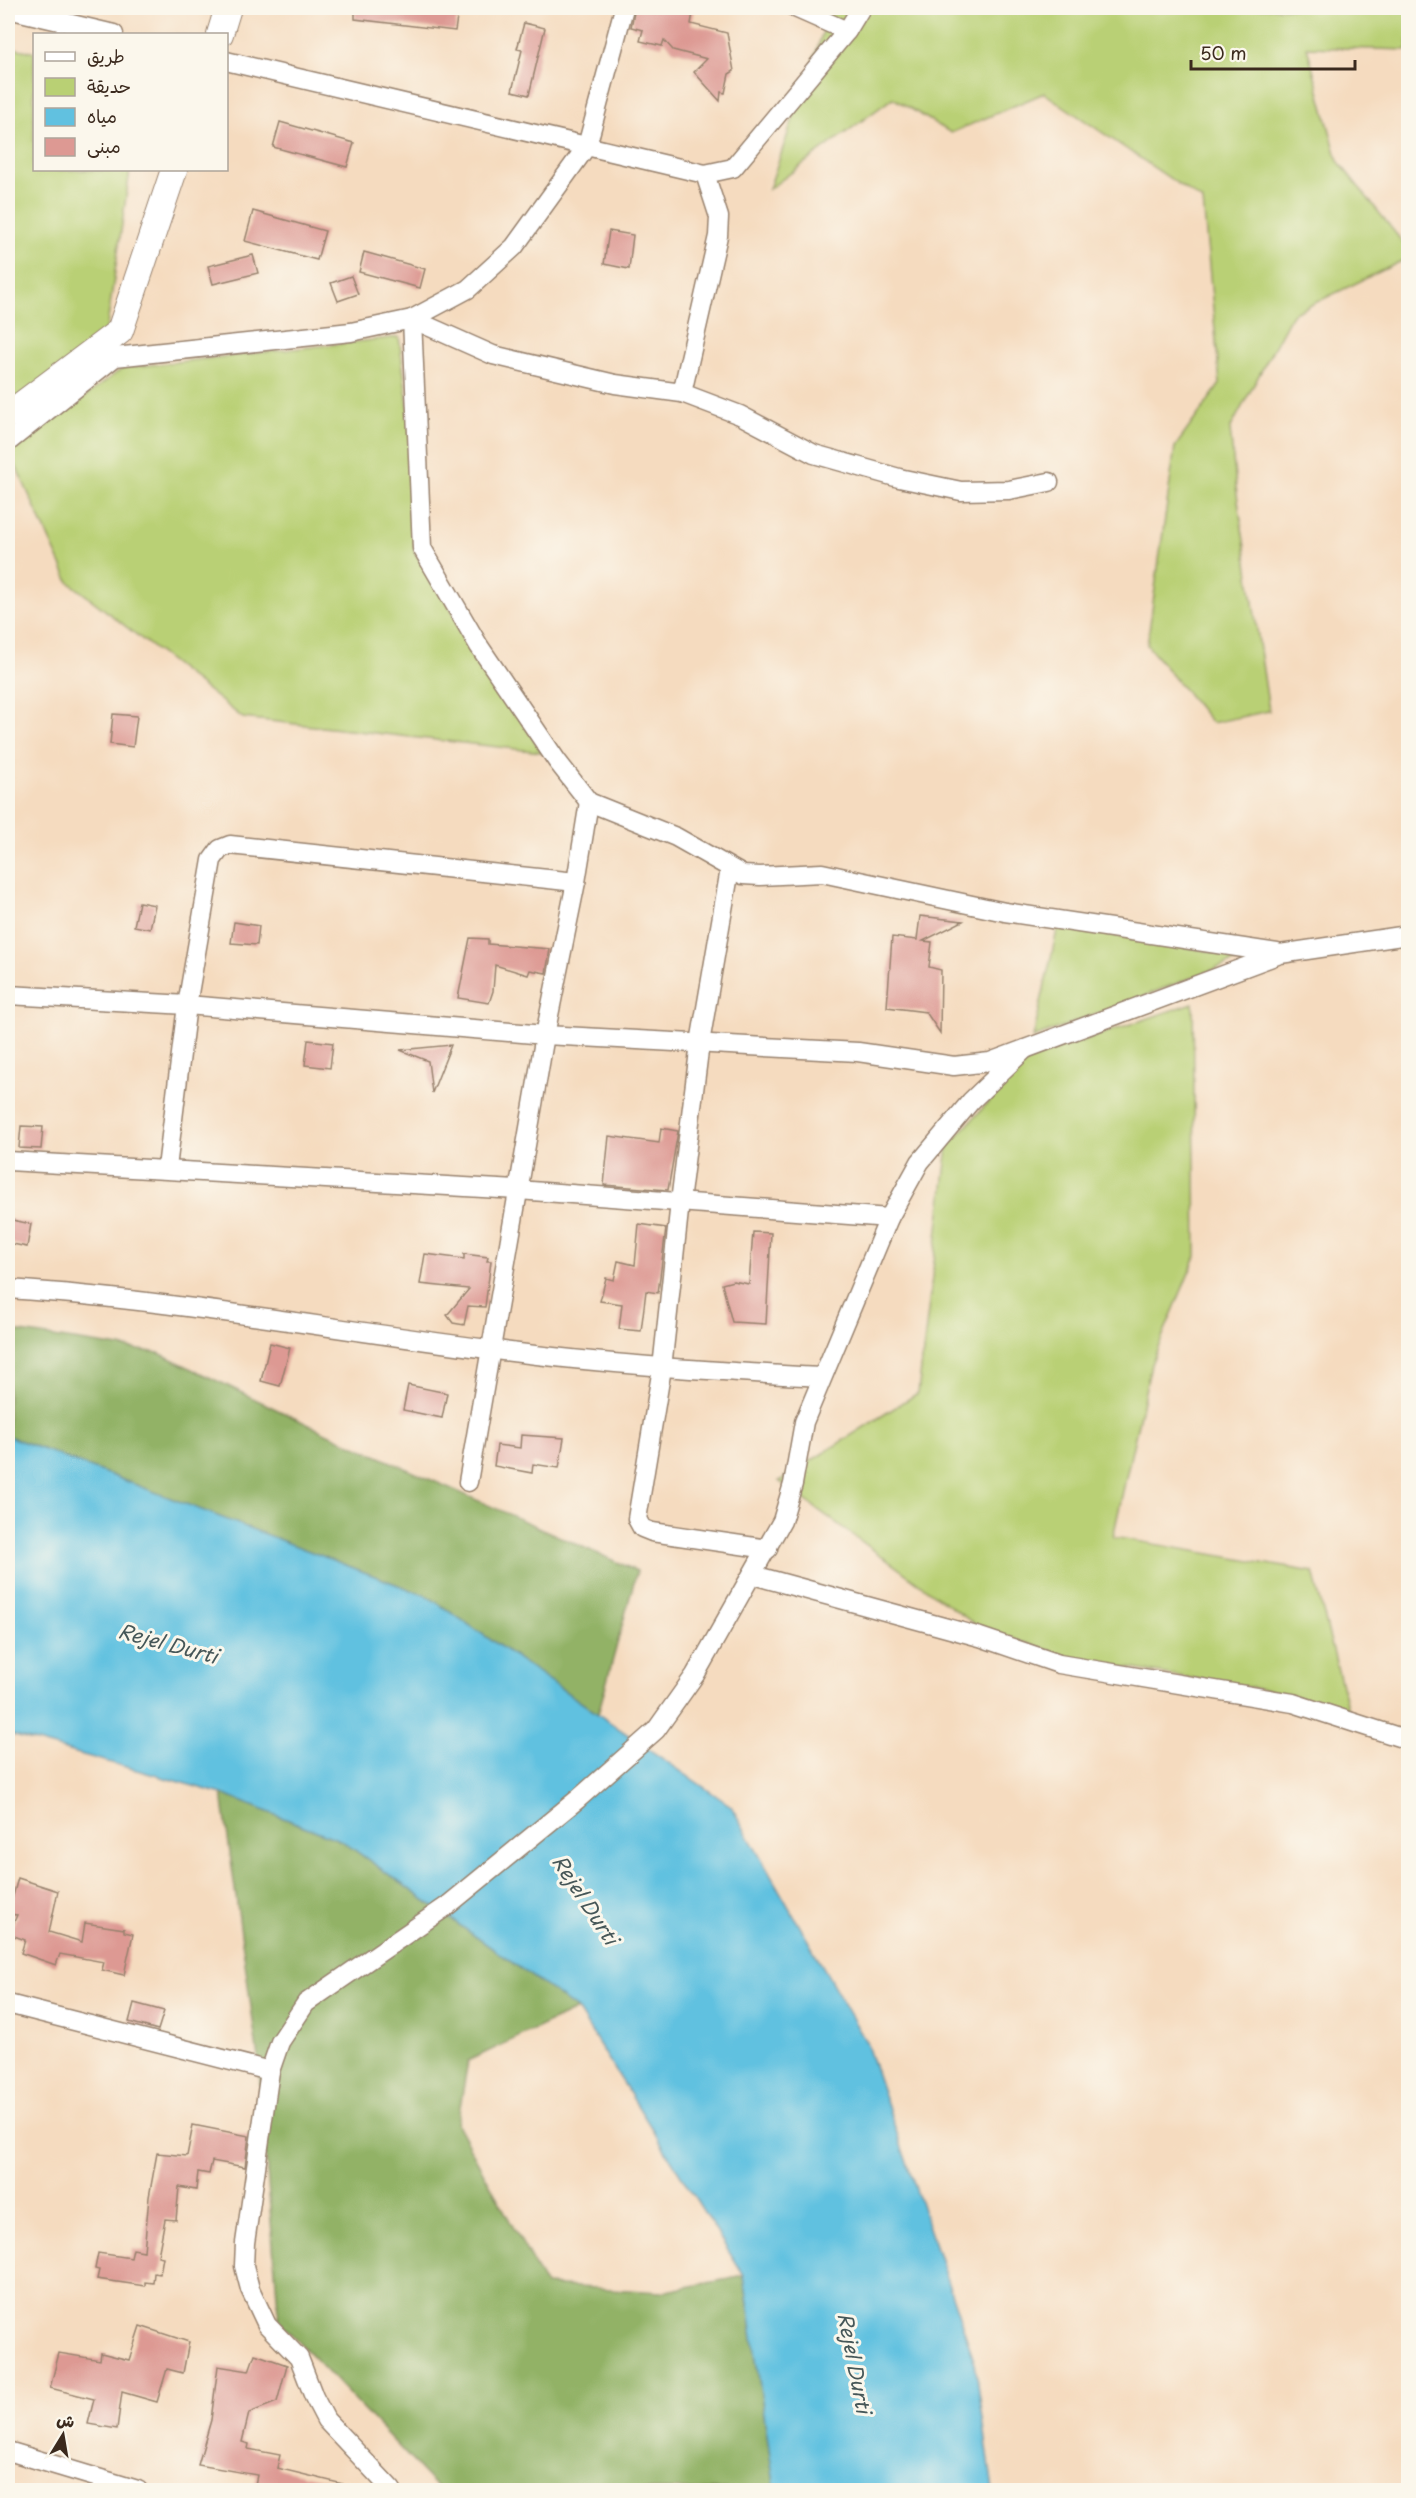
<svg xmlns="http://www.w3.org/2000/svg" width="1416" height="2498" font-family="'Playpen Sans','Playpen Sans Arabic',sans-serif">
<rect width="100%" height="100%" fill="#fbf7ec"/>
<filter id="ink" filterUnits="userSpaceOnUse"><feTurbulence type="fractalNoise" baseFrequency=".0167" numOctaves="2"/><feDisplacementMap in="SourceGraphic" scale="12" xChannelSelector="R" yChannelSelector="G"/><feConvolveMatrix kernelMatrix="1 2 1 2 8 2 1 2 1" color-interpolation-filters="sRGB"/></filter>
<filter id="wash" filterUnits="userSpaceOnUse"><feTurbulence type="fractalNoise" baseFrequency=".008" numOctaves="4" result="noise"/><feDisplacementMap in="SourceGraphic" scale="24" xChannelSelector="R" yChannelSelector="G"/><feGaussianBlur stdDeviation="1.35" result="paint"/><feColorMatrix in="noise" values="0 0 0 0 0 0 0 0 0 0 0 0 0 0 0 0 0 1.4 0 .05"/><feComposite in="paint" operator="in"/></filter>
<g filter="url(#wash)">
<rect width="100%" height="100%" fill="#f5dbbf"/>
<g fill="#b9d074" stroke="#7a7d49" stroke-width="1.5">
<path d="M831 8H1408V50L1307 47 1338 161 1408 249V258L1292 314 1230 429 1236 487 1269 711 1212 723 1147 645 1175 447 1220 384 1203 201 1044 93 951 133 893 98 769 189Z"/>
<path d="M8 47 34 52V170H130L104 346 8 408Z"/>
<path d="M399 337 411 428 414 551 542 752 243 718 69 582 10 453 123 368Z"/>
<path d="M1058 926 1246 957 1033 1038Z"/>
<path d="M1193 1003 1196 1256 1151 1364 1113 1537 1313 1572 1348 1710 1278 1692 1078 1660 980 1628 779 1481 918 1393 948 1146 1028 1059Z"/>
</g>
<g fill="#92b266" stroke="#666e42" stroke-width="1.5">
<path d="M8 1330 159 1353 328 1434 637 1571 598 1714 427 1596 8 1436Z"/>
<path d="M222 1794 342 1841 577 2009 468 2061 457 2124 545 2285 661 2292 744 2276 775 2490H440L279 2321 258 2058Z"/>
</g>
<path fill="#61c1e0" stroke="#4e767f" stroke-width="1.5" d="M8 1436 427 1596 731 1806 866 2042 975 2363 993 2490H775L744 2276 577 2009 342 1841 222 1794 8 1734Z"/>
<g id="blocks">
<g fill="#dd9993">
<path d="M355 8H440L458 11 455 31 355 19Z"/>
<path d="M635 8H694L691 24 727 33 734 71 729 74 725 93 721 92 720 101 694 72 707 59 673 50 664 40 662 46 640 41 643 30 631 27Z"/>
<path d="M524 23 545 28 529 95 512 91 522 50 517 49Z"/>
<path d="M280 122 354 143 347 167 273 147Z"/>
<path d="M253 211 325 231 317 260 245 241Z"/>
<path d="M609 231 633 235 629 269 604 264Z"/>
<path d="M364 252 425 269 420 288 359 272Z"/>
<path d="M253 255 258 273 213 284 208 266Z"/>
<path d="M351 276 358 294 338 301 331 283Z"/>
<path d="M113 714 137 716 133 747 110 744Z"/>
<path d="M139 902 155 905 150 929 134 926Z"/>
<path d="M920 916 963 921 923 941 932 942 929 967 941 970 940 1033 926 1012 887 1007 892 937 917 940Z"/>
<path d="M234 922 259 926 257 945 231 943Z"/>
<path d="M470 938 488 939V944L550 949 546 973 530 970 528 975 495 965 493 991 489 1003 458 998Z"/>
<path d="M308 1040 333 1043 330 1068 305 1065Z"/>
<path d="M451 1045 432 1093 428 1061 400 1050Z"/>
<path d="M21 1126 43 1127 41 1149 19 1148Z"/>
<path d="M661 1128 678 1131 668 1190 604 1185 609 1136 659 1143Z"/>
<path d="M8 1219 31 1224 27 1247 8 1243Z"/>
<path d="M639 1224 666 1228 658 1293 646 1291 641 1331 619 1329 622 1304 600 1301 606 1278 614 1280 618 1261 635 1265Z"/>
<path d="M753 1232 771 1233 766 1324 732 1322 722 1284 733 1281 749 1284Z"/>
<path d="M425 1254 464 1259V1254L488 1257 487 1261H491L485 1307 468 1306 464 1325 453 1323 447 1315 469 1289 420 1284Z"/>
<path d="M270 1343 290 1348 280 1386 261 1381Z"/>
<path d="M408 1385 447 1393 442 1418 403 1410Z"/>
<path d="M521 1435 564 1438 559 1468 533 1464 532 1473 494 1466 497 1445 520 1448Z"/>
<path d="M18 1878 58 1891 49 1932 82 1942 85 1923 124 1929V1932L133 1934 124 1975 102 1970 104 1962 60 1954 56 1965 21 1953 25 1940 9 1934 17 1915 8 1914Z"/>
<path d="M134 2003 164 2011 158 2030 129 2022Z"/>
<path d="M193 2125 249 2136 245 2167 212 2161 209 2174 198 2172 196 2190 179 2187 176 2220 165 2219 158 2256 163 2257 160 2274 154 2273 153 2283 145 2282V2286L97 2279 99 2270 95 2269 98 2253 131 2258 133 2249 144 2251 149 2197 157 2153 187 2156Z"/>
<path d="M140 2326 189 2342 183 2373 167 2369 157 2402 122 2392 117 2429 88 2424 94 2399 50 2388 59 2353 100 2360 101 2353 129 2360Z"/>
<path d="M255 2354 287 2365 277 2402 249 2413 242 2442 249 2444 248 2449 280 2455 277 2468 343 2484 342 2490H254L257 2475 198 2465 211 2420 218 2366 249 2371Z"/>
</g>
</g>
</g>
<g filter="url(#ink)">
<use href="#blocks" fill-opacity="0" stroke="#98826e" stroke-width="1.5"/>
<g fill="none" stroke-linecap="round" stroke-linejoin="round">
<defs>
<g id="street">
<path d="M795 8 847 31"/>
<path d="M8 9 114 34"/>
<path d="M226 61 705 174 733 168 847 31 861 8"/>
<path d="M412 319 422 548 479 646 557 761 589 802 676 837 743 875 760 876 822 873 1005 912 1277 953"/>
<path d="M412 319 493 355 615 384 682 393 740 415 814 454 899 478 961 491 1009 490 1049 482"/>
<path d="M682 393 718 236 719 217 705 174"/>
<path d="M8 442 115 357 351 332 412 319 468 289 514 247 587 146 624 8"/>
<path d="M730 869 700 1043 680 1202 662 1368 637 1519 642 1528 652 1532 768 1549"/>
<path d="M8 995 187 1005 545 1035 858 1052 954 1066 990 1062 1280 954 1408 935"/>
<path d="M8 1161 518 1190 889 1218"/>
<path d="M167 1168 187 1005 212 860 220 849 230 845 576 882"/>
<path d="M8 1289C168 1299 328 1329 488 1349 599 1364 711 1371 822 1377"/>
<path d="M468 1482 545 1035 576 882 589 802"/>
<path d="M753 1575 980 1637 1059 1664 1293 1703 1408 1740"/>
<path d="M8 2004 270 2071"/>
<path d="M8 2451 138 2490"/>
<path d="M392 2490 326 2420 314 2397 299 2358 267 2325 250 2289 244 2266 245 2243 270 2071 280 2042 306 2003 447 1906 578 1799 656 1730 695 1675 782 1521 793 1484 804 1422 889 1218 920 1162 971 1101 1025 1049"/>
</g>
<g id="secondary">
<path d="M220 34 228 8"/>
<path d="M8 415 120 331 174 170"/>
</g>
</defs>
<use href="#street" stroke="#98826e" stroke-width="21"/>
<use href="#secondary" stroke="#98826e" stroke-width="28"/>
<use href="#street" stroke="#fff" stroke-width="18"/>
<use href="#secondary" stroke="#fff" stroke-width="26"/>
</g>
</g>
<g text-anchor="middle" stroke-width="6" stroke-linejoin="round" paint-order="stroke">
<g font-size="20" font-style="italic" fill="#465758" stroke="#fbf7ec">
<text transform="translate(168 1644) rotate(15)" y="7">Rejel Durti</text>
<text transform="translate(585 1900) rotate(57)" y="7">Rejel Durti</text>
<text transform="translate(854 2363) rotate(79)" y="7">Rejel Durti</text>
</g>
</g>
<rect width="1416" height="2498" fill="none" stroke="#fbf7ec" stroke-width="30"/>
<rect x="33" y="33" width="195" height="138" fill="#fbf7ec" stroke="#aea59a" stroke-width="1.5"/>
<rect x="45" y="52" width="30" height="9" fill="#ffffff" stroke="#aea59a" stroke-width="1.5"/>
<text x="87" y="63" font-size="18" fill="#3b2a1e">طريق</text>
<rect x="45" y="78" width="30" height="18" fill="#b9d074" stroke="#aea59a" stroke-width="1.5"/>
<text x="87" y="93" font-size="18" fill="#3b2a1e">حديقة</text>
<rect x="45" y="108" width="30" height="18" fill="#61c1e0" stroke="#aea59a" stroke-width="1.5"/>
<text x="87" y="123" font-size="18" fill="#3b2a1e">مياه</text>
<rect x="45" y="138" width="30" height="18" fill="#dd9993" stroke="#aea59a" stroke-width="1.5"/>
<text x="87" y="153" font-size="18" fill="#3b2a1e">مبنى</text>
<g transform="translate(63 2435) rotate(11)" stroke="#fbf7ec" stroke-width="4.5" paint-order="stroke">
<path d="M0-4.5L10 22L0 15L-10 22Z" fill="#3b2a1e"/>
<text y="-9" font-size="16" font-weight="bold" text-anchor="middle" fill="#3b2a1e">ش</text>
</g>
<path d="M1191 60v9h164v-9" fill="none" stroke="#3b2a1e" stroke-width="3"/>
<text x="1200" y="60" font-size="18" fill="#3b2a1e" stroke="#fbf7ec" stroke-width="4.5" paint-order="stroke">50 m</text>
</svg>
